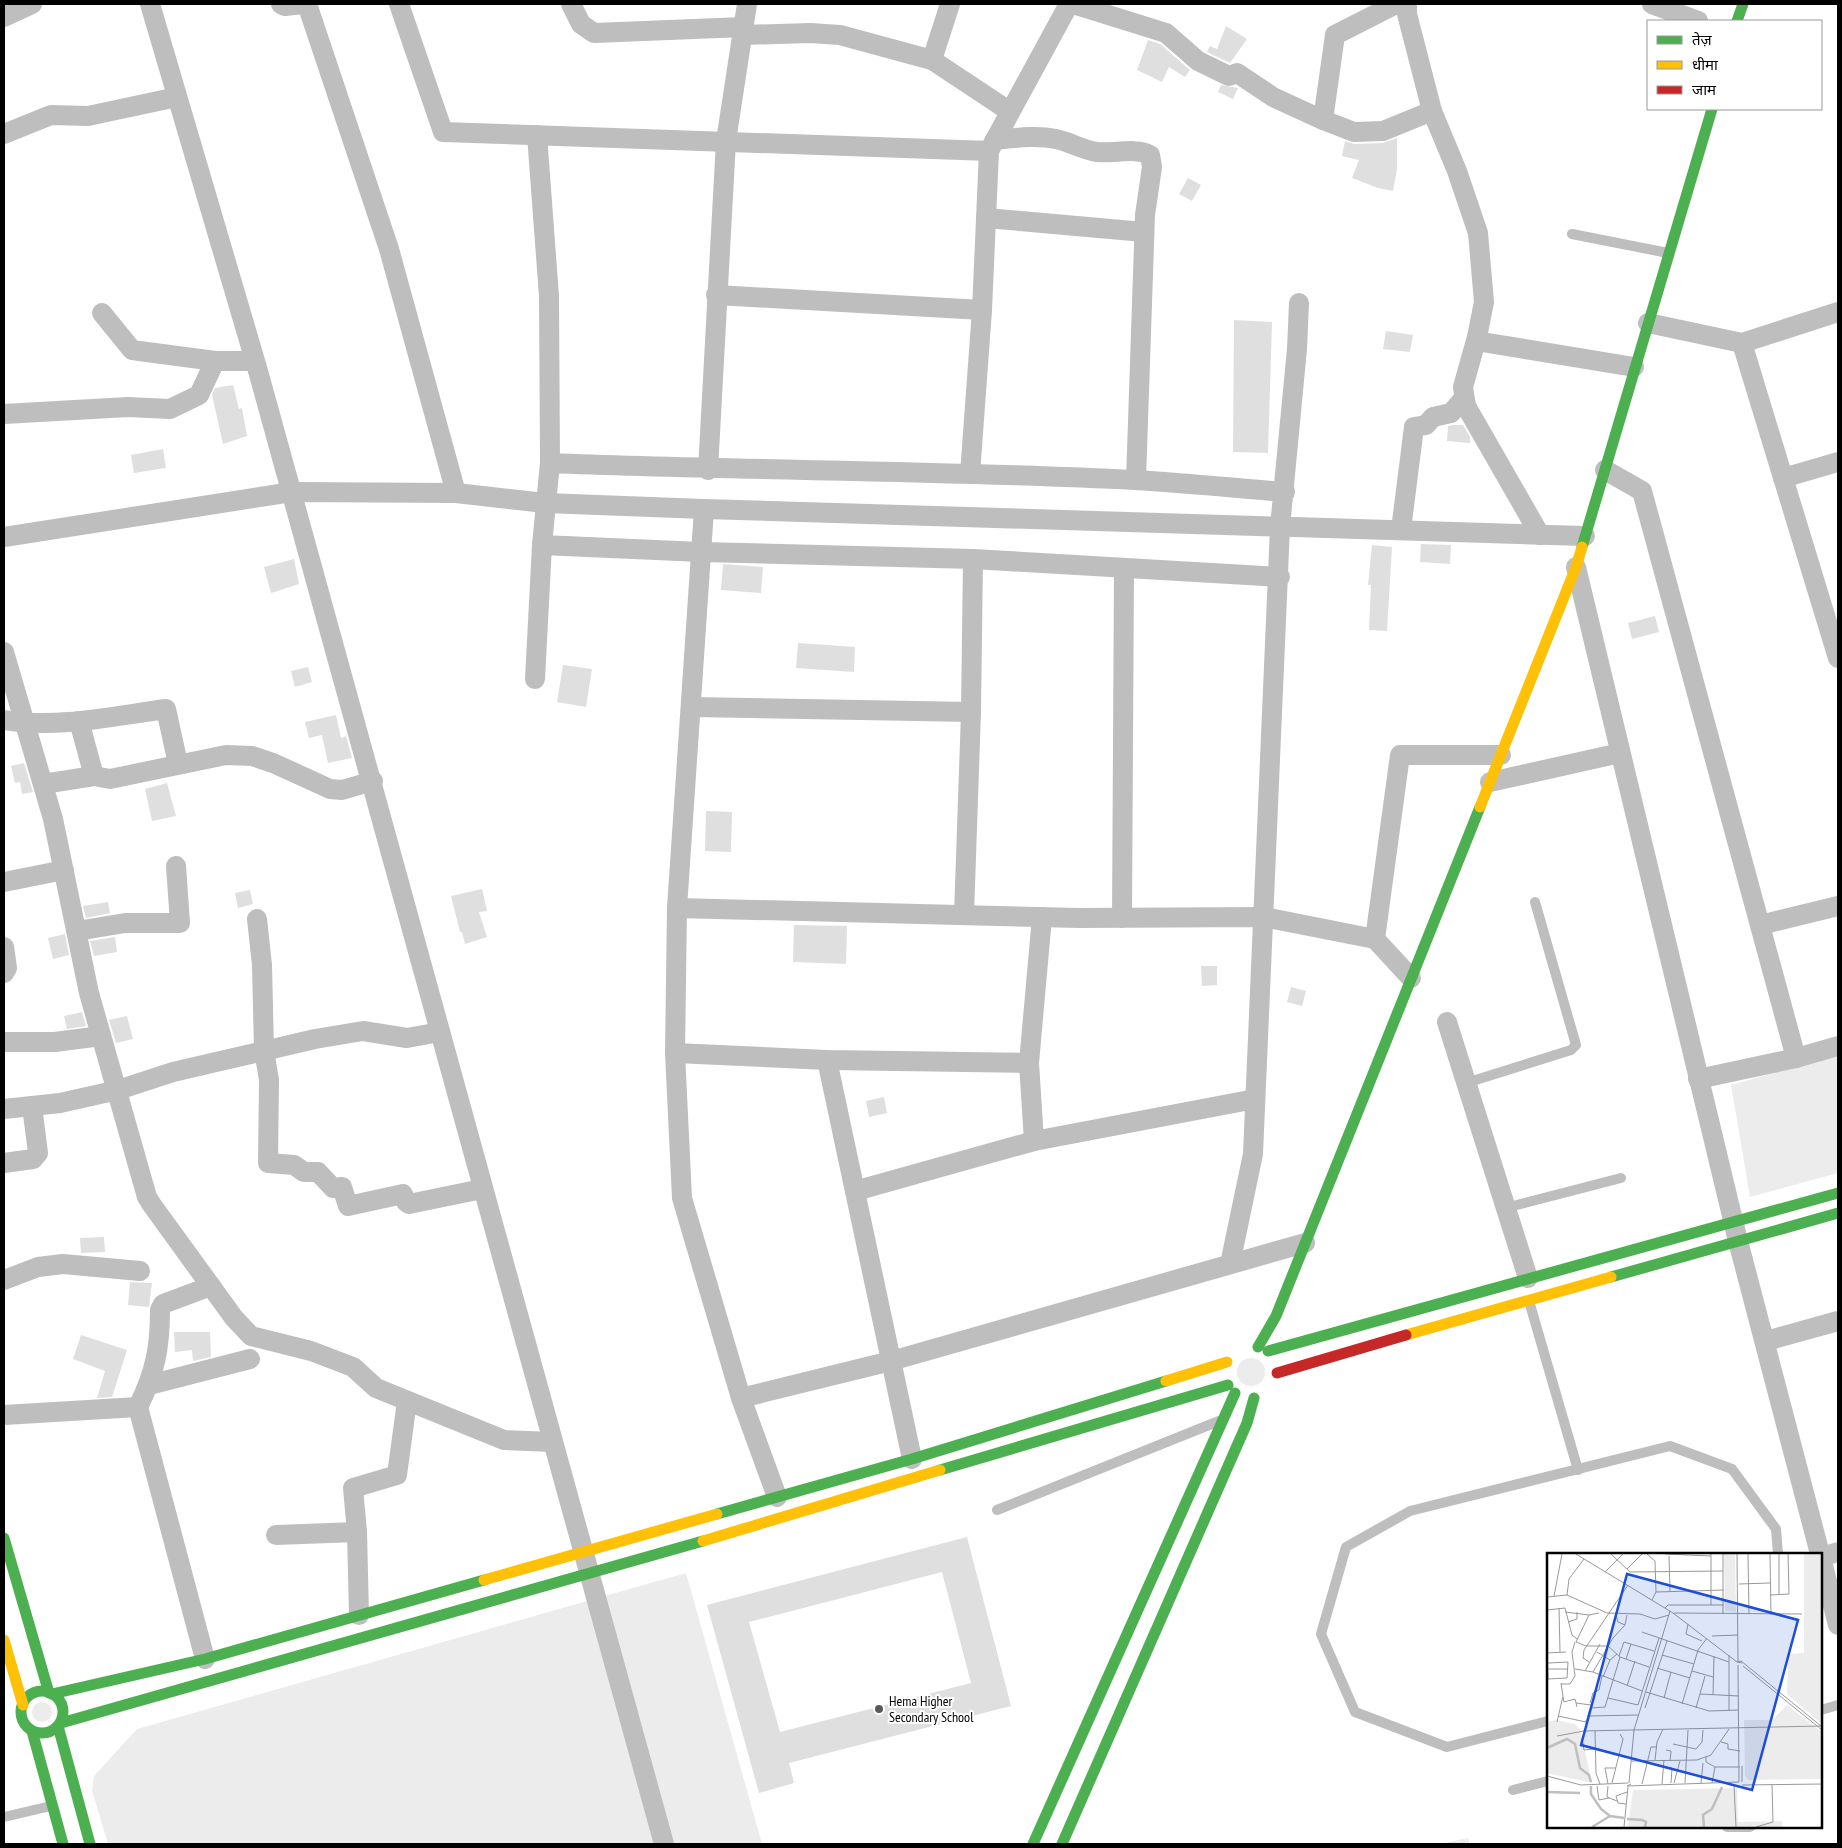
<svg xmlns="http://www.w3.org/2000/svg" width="1842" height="1848" font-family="'PT Sans Narrow','Noto Sans Devanagari',sans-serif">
<rect width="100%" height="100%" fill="#fff"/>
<g fill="#ececec">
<path d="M1838 1055V1173L1750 1197 1731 1085Z"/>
<circle cx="1251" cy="1372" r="14"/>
<path d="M686 1573 762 1844H108L92 1791 94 1776 137 1729Z"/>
<circle cx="42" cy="1712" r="10"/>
<path d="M1468 1838 1470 1844H1440Z"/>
</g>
<g fill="#dfdfdf" fill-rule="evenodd">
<path d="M1226 26 1247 39 1230 63 1207 52 1210 46 1217 49Z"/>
<path d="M1148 40 1160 44 1190 70 1185 77 1169 67 1162 82 1137 70Z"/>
<path d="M1221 85 1238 88 1233 99 1218 92Z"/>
<path d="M1397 138V169L1393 191 1378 188 1352 178 1359 160 1342 156 1345 141 1354 144 1383 143Z"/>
<path d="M1188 178 1201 185 1192 201 1179 194Z"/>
<path d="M1234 320 1272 322 1268 453 1233 452Z"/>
<path d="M1386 331 1413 335 1410 352 1383 349Z"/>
<path d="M233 385 239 409 242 408 247 436 223 444 212 395 215 388Z"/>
<path d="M1453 425H1463L1470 437V443L1447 441 1448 426Z"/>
<path d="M163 449 166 468 134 473 131 455Z"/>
<path d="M1421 544 1451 545 1450 564 1420 562Z"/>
<path d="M1372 545 1392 547 1387 631 1369 630 1371 585H1368Z"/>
<path d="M294 559 299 584 271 593 264 567Z"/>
<path d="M723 564 763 567 761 593 721 590Z"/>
<path d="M1655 616 1659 632 1632 639 1628 623Z"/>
<path d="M798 643 855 647 854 672 796 668Z"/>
<path d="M563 665 592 669 586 707 557 702Z"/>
<path d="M308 667 312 682 295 687 291 671Z"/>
<path d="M336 715 341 738 346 736 352 758 328 763 322 735 309 738 305 722Z"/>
<path d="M24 763 33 792 22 794 20 782 15 783 11 766Z"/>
<path d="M167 783 176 816 152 821 145 789Z"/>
<path d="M706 811 732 812 731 852 705 851Z"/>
<path d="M482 889 487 911 479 912 487 937 465 944 462 932H460L451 896Z"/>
<path d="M250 890 253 904 238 908 235 893Z"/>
<path d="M108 902 110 913 86 918 83 906Z"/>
<path d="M794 925 847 926 846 964 793 962Z"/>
<path d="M65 934 69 955 53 959 48 938Z"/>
<path d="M115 937 117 952 94 956 90 941Z"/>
<path d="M1201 966H1217V985L1202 986Z"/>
<path d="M1291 987 1306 991 1302 1006 1287 1002Z"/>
<path d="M82 1012 86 1026 67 1029 64 1016Z"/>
<path d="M127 1016 133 1039 116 1043 109 1020Z"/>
<path d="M884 1097 887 1113 869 1117 866 1101Z"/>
<path d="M104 1237 105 1252 81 1253 80 1238Z"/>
<path d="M130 1282 152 1283 149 1307 128 1305Z"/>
<path d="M174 1332H210L211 1357 193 1361 192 1350 175 1352Z"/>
<path d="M81 1335 127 1350 112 1397 97 1398 105 1371 73 1359Z"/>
<path d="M967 1537 1011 1706 789 1763 794 1783 759 1793 707 1605ZM942 1572 971 1683 780 1732 749 1622Z"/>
</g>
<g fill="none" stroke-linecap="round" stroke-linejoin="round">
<g stroke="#bebebe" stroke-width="10">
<path d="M1572 234 1668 253"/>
<path d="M1466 1083 1571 1050 1576 1045 1535 902"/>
<path d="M1505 1208 1621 1178"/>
<path d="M1529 1301 1578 1470"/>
<path d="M997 1510 1219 1421"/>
<path d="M1821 1710 1838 1705"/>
<path d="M1548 1721 1447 1747 1355 1712 1321 1634 1346 1547 1410 1511 1670 1446 1732 1469 1776 1529 1778 1554"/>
<path d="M1513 1790 1548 1781"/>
<path d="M4 1817 51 1806"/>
<path d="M1727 1827H1750"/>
</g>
<g stroke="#bebebe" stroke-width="20">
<path d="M150 4 258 371 664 1844"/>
<path d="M281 4 285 6 303 4"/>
<path d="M307 4 389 249 456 493"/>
<path d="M399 4 443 132 989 151"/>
<path d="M571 4 581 24 594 33 744 27"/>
<path d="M1073 4 1166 33 1198 61 1229 76 1237 73 1273 97 1323 120"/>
<path d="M1396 4 1335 35 1323 120 1354 132 1383 131 1432 111"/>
<path d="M1407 4V14L1432 111 1457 171 1478 233 1484 302 1477 337 1463 387 1466 406 1540 535"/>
<path d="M1652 4 1698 21"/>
<path d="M4 17 32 4"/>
<path d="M742 35 810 33 840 35 932 60 1009 111"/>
<path d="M932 60 950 4"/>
<path d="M4 134 51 115 88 116 177 97"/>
<path d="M995 140C1015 138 1036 135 1056 139 1070 142 1083 150 1097 152 1114 154 1135 147 1150 155L1152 167 1145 215 1136 480"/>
<path d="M986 218 1144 232"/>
<path d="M716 295 982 310"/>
<path d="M102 313 132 350 215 361H254"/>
<path d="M1648 323 1742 343 1838 312"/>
<path d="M1477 337 1482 342 1634 367"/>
<path d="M1742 343 1838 658"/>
<path d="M4 414 128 407 170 409 199 395 215 361"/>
<path d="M550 463C745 471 940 470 1135 480 1185 483 1235 488 1285 492"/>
<path d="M708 470 726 141 747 4"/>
<path d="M1605 470 1642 491 1796 1058"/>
<path d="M970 474 982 310 989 151 1069 4"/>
<path d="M1783 478 1838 462"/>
<path d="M704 509 677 908 675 1053 682 1198 741 1398 777 1497"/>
<path d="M1401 530 1414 427 1426 425 1433 417 1451 413 1464 398"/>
<path d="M4 537 292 492 456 493 545 503 704 509 1585 536"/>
<path d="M542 545 701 552 973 559 1280 577"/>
<path d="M1576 567 1738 1241 1820 1554"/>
<path d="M4 652 53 819 89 993 147 1197 152 1205 234 1318 251 1336 311 1351 353 1367 376 1388 504 1440 553 1442"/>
<path d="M535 679 542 545 550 463 549 296 537 135"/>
<path d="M691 707 971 712"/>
<path d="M4 720C57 729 113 716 166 709L178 764"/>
<path d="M79 721 94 776"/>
<path d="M1490 782 1620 753"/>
<path d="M43 784 94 776 110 779 226 755 252 756 273 763 330 789 342 790 373 781"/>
<path d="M4 882 64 870"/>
<path d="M677 908 1079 918 1264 917 1375 939 1411 978"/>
<path d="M964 915 971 712 973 559"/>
<path d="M1122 918 1124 568"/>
<path d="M257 919 262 965 264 1050 269 1080 268 1163 294 1165 304 1172H318L333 1188 342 1187 348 1206 403 1194 406 1202 409 1204 482 1189"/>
<path d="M1760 925 1838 906"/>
<path d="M77 931 125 923H180L176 866"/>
<path d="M1375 939 1400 755H1501"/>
<path d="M4 947 7 968 4 973"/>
<path d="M1447 1022 1528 1278"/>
<path d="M4 1042H55L101 1036"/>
<path d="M675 1053 827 1060 1029 1063"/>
<path d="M827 1060 912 1459"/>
<path d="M1698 1079 1796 1058 1838 1046"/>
<path d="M4 1109 60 1103 118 1090 173 1072 315 1039 363 1031 407 1038 440 1032"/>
<path d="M1034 1141 1029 1063 1042 917"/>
<path d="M4 1163 33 1159 38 1153 32 1106"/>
<path d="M855 1191 1034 1141 1255 1099"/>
<path d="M1230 1264 1253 1154 1280 527 1297 349 1299 303"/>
<path d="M4 1280 38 1267 63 1264 140 1271"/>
<path d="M1766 1341 1838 1321"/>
<path d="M149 1385 250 1359"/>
<path d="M741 1398 891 1361 1305 1243"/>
<path d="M138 1407C155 1373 160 1348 160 1310L163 1304 211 1286"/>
<path d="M4 1415 138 1407 205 1659"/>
<path d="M276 1535 357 1532"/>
<path d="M1821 1557 1838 1552"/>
<path d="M1821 1558 1838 1625"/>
<path d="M359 1615 357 1532 353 1488 397 1475 407 1401"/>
</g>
<g stroke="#4caf50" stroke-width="11">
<path d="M1737 21 1743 4"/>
<path d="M1582 547 1712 109"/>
<path d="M1611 1277 1838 1213"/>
<path d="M1258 1347 1276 1316 1480 807"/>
<path d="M1268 1351 1838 1193"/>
<path d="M940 1470 1228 1385"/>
<path d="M717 1514 912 1459 1166 1381"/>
<path d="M4 1538 49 1693"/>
<circle cx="42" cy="1712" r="21"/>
<path d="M52 1694 205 1659 484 1580"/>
<path d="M61 1723 703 1541"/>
<path d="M58 1726 90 1844"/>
<path d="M32 1731 63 1844"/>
<path d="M1033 1844 1235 1393"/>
<path d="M1062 1844 1247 1423 1254 1398"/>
</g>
<g stroke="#ffc107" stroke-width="11">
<path d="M1480 807 1576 567 1582 547"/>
<path d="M1406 1335 1611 1277"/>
<path d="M1166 1381 1227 1362"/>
<path d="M703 1541 940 1470"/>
<path d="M484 1580 717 1514"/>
<path d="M4 1640 23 1705"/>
</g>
<path stroke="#c62828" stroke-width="11" d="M1277 1373 1406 1335"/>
</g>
<circle fill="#595959" stroke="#fff" stroke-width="2" cx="879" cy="1709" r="5"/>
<g text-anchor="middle" stroke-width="4" stroke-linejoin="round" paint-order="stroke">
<g font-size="14" fill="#000" stroke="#fff" text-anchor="start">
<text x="889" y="1706">Hema Higher<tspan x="889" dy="16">Secondary School</tspan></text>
</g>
</g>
<g transform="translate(1547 1553)">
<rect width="275" height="275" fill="#fff"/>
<path d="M177 1H188L189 59 178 58ZM257 1H275V171L240 141 241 101 257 100ZM240 152 275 179V226L201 227 198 222 197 167H225ZM8 167 28 171 33 176 45 230 0 220V169ZM190 235 191 269 235 268V274H81L86 237Z" fill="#ececec"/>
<path fill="none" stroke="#bfbfbf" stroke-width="2.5" d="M0 195 20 186 28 191 33 215 42 222 44 229M44 233V241L54 256 63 263 77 265M0 239 33 240M80 266 95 267 99 269 98 274M45 274 63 263M157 274 156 262 165 256 175 234"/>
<path fill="none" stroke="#999" stroke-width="1" d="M29 1 126 60 190 109M64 1 83 19 176 18M100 1 108 8 109 39 105 47M118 1 164 3M176 1V61M190 1 191 108M201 1 202 61M223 1 224 62M232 1V42M122 3 123 38M80 16 95 1M58 19 76 1M192 31 223 30M109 39 177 37M20 42 22 26 37 6M223 42 242 41 241 1M7 43 15 1M0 44 20 42 60 60 93 61 108 66 122 62M164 52V1M12 55 13 99M118 55 121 52H177M0 57 18 55 25 82 30 86M18 59 42 62M52 60 42 62 29 89 39 93H61L73 104 102 114M127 60 255 61M69 62 71 69 78 72 80 62M21 69 30 66V59M141 71 139 81 155 88M95 79 182 109M165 83 191 82M50 99 63 107M0 100 1 126 20 125 21 109 1 110M0 100 19 99M115 102 147 111M182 102V158M72 103 77 89 107 98M79 106 84 91M42 109 36 105 37 97 81 32M195 110 190 109 194 108 274 173M191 112 192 229M196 113 275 177M110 115 143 125M1 116H21M28 116 46 119 66 85 78 72M38 118 53 91M145 118 166 124M46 119 95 138M56 124 63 107 70 101M14 131H23L28 123 25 99 28 89M80 133 88 108M99 139 162 158 192 157M153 141 192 143M166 142 167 103M16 144 17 149 28 146 30 154M61 145 91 152M117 145 124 119M43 150 46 140 52 137 55 123M135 151 151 97 160 85M91 152 112 85M44 155 58 154 73 104M98 155 120 88M149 155 158 123M11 163 39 169 44 152 29 150M42 163 91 162M10 169 16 143 14 130M48 178 49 220 53 231M10 183 37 178 275 173M35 185 37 197 47 196M174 189 181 191V196L193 198M126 191 149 196 155 189 156 177M119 197 124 198 123 208M159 204V209L168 214M108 207 110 189 116 176M84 208 150 207 164 202 182 176M195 213V229M116 214 125 215 124 230M0 223 34 232 81 230M65 230 76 186 73 181M82 230 87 177 123 58M127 230 133 208M138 230 141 177M154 230 156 210M165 230 168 214H193M61 231 58 215H69M84 231 80 233 192 229M95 231 104 194H110M115 231 117 207M187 232 189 274M195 232 275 231M50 233 52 247 62 245M61 233 60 244 70 248M79 251 71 250 69 243 80 239M77 274 81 234M209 274 226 269 225 232"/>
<path fill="#1d4ed8" fill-opacity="0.15" stroke="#1d4ed8" stroke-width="2.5" d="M80 21 251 67 205 237 34 192Z"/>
<rect width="275" height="275" fill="none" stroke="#000" stroke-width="2.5"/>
</g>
<rect width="1842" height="1848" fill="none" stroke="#000000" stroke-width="10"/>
<rect x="1647" y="20" width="175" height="90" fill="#ffffff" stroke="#999999"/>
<rect x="1657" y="36" width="25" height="8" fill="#4caf50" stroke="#999999"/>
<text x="1692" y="45" font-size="15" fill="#000000">तेज़</text>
<rect x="1657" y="61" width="25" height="8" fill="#ffc107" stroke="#999999"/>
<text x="1692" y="70" font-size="15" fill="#000000">धीमा</text>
<rect x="1657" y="86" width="25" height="8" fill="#c62828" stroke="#999999"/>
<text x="1692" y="95" font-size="15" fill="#000000">जाम</text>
</svg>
